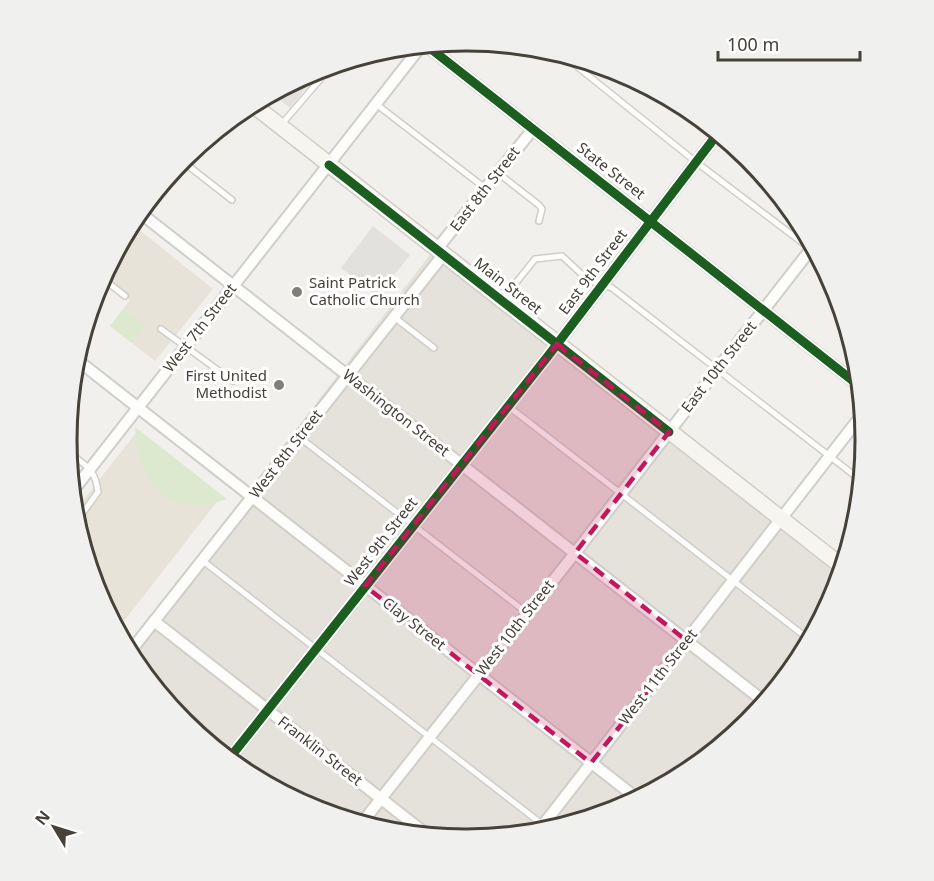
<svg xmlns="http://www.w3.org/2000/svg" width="934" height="881" font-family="'Noto Sans',sans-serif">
<rect width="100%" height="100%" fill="#f1f0ec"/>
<path fill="#e5e2db" d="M432 252 842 575 836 594 799 663 750 724 689 773 620 810 545 833 467 840 389 833 314 810 244 773 184 723 134 662 127 650Z"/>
<g fill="#e7e3d8">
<path d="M132 224 213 289 155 361 110 326 130 300 102 278Z"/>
<path d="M135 434 219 499 117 630 97 593 74 512Z"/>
</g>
<g fill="#dde9cf">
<path d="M123 309 145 326 132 343 110 326Z"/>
<path d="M135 427 227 499C219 501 211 504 204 505 195 506 184 504 176 501 145 489 137 457 135 427Z"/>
</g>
<g fill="#e3e1dd">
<path d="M321 69 290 108 272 93 314 71Z"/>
<path d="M373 226 410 255 377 297 341 268Z"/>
</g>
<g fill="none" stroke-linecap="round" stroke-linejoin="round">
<defs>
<g id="lane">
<path d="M559 52 696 162 820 256"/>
<path d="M376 104 485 188"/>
<path d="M229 121 235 116"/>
<path d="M281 125 323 76 347 65 351 60"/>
<path d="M182 161 232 200"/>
<path d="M498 173 539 205 542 209 539 221"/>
<path d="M102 278 125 296"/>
<path d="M503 299 535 259 562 256 588 280 612 288 863 482"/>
<path d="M394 317 434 348"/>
<path d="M161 329 233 381"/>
<path d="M508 406 811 641"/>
<path d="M299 437 527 613"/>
<path d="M68 452C86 466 95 468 98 492L76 522"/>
<path d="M203 561 543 825"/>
</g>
<g id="street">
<path d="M426 45 862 388"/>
<path d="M139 212 766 703"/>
<path d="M437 249 533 129"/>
<path d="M76 359 639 800"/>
<path d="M72 492 422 45"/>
<path d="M154 621 430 837"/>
<path d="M129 653 443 255"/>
<path d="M228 760 548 356 719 132"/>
<path d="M361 824 575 553 814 245"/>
<path d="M536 834 864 412"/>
</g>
<path id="secondary" d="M252 104 844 568"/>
</defs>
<use href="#lane" stroke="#cfceca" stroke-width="8"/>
<use href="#street" stroke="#cfceca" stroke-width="14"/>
<use href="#secondary" stroke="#d0cdc4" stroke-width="18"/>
<use href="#lane" stroke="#fdfdfc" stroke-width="5"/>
<use href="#street" stroke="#fdfdfc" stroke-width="10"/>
<use href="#secondary" stroke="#f6f5f0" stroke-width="15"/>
<defs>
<g id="cycleway">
<path d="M426 45 862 388"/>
<path d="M329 165 669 432"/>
<path d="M228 760 548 356 719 132"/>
</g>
</defs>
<use href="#cycleway" stroke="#fff" stroke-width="13"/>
<use href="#cycleway" stroke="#1b5e20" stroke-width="9"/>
</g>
<path fill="#c2185b" fill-opacity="0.2" stroke="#c2185b" stroke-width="4.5" stroke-dasharray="12 8" stroke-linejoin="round" d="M557 344 669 432 575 553 687 641 591 763 365 586Z"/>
<g fill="#827f78" stroke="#fff" stroke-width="2">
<circle cx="297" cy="292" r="6"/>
<circle cx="279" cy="385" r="6"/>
</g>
<g text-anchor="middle" stroke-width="6" stroke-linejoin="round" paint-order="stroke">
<g font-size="15" fill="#474239" stroke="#fff">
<text transform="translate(611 171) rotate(38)" y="5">State Street</text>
<text transform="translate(485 189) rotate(-52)" y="5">East 8th Street</text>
<text transform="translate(593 272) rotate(-53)" y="5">East 9th Street</text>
<text transform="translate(508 286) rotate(38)" y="5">Main Street</text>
<text transform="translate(200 328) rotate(-52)" y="5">West 7th Street</text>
<text transform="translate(719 367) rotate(-52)" y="5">East 10th Street</text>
<text transform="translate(396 413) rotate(38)" y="5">Washington Street</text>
<text transform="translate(286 454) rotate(-52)" y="5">West 8th Street</text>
<text transform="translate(381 542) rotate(-52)" y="5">West 9th Street</text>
<text transform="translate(414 624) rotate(38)" y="5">Clay Street</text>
<text transform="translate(515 628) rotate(-52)" y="5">West 10th Street</text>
<text transform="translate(658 677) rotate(-52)" y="5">West 11th Street</text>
<text transform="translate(320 751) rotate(38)" y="5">Franklin Street</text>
</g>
<g font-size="15" fill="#474239" stroke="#fff" text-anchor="start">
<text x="309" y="288">Saint Patrick<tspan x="309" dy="17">Catholic Church</tspan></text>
<text x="267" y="381" text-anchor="end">First United<tspan x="267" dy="17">Methodist</tspan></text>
</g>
</g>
<path d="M0 0H934V881H0ZM77 440a389 389 0 1 1 778 0a389 389 0 1 1-778 0Z" fill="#f0f0ef" fill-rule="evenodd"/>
<path fill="none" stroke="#474239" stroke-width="3" d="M77 440a389 389 0 1 1 778 0a389 389 0 1 1-778 0Z"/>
<g transform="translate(54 827) rotate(308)" stroke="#ffffff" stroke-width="4.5" paint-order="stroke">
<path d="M0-4.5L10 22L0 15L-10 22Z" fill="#474239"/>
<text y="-9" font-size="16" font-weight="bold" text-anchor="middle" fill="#474239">N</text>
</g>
<path d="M718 51v9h142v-9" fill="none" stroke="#474239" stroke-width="3"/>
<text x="727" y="51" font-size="18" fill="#474239" stroke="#ffffff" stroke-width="4.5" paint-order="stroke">100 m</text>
</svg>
